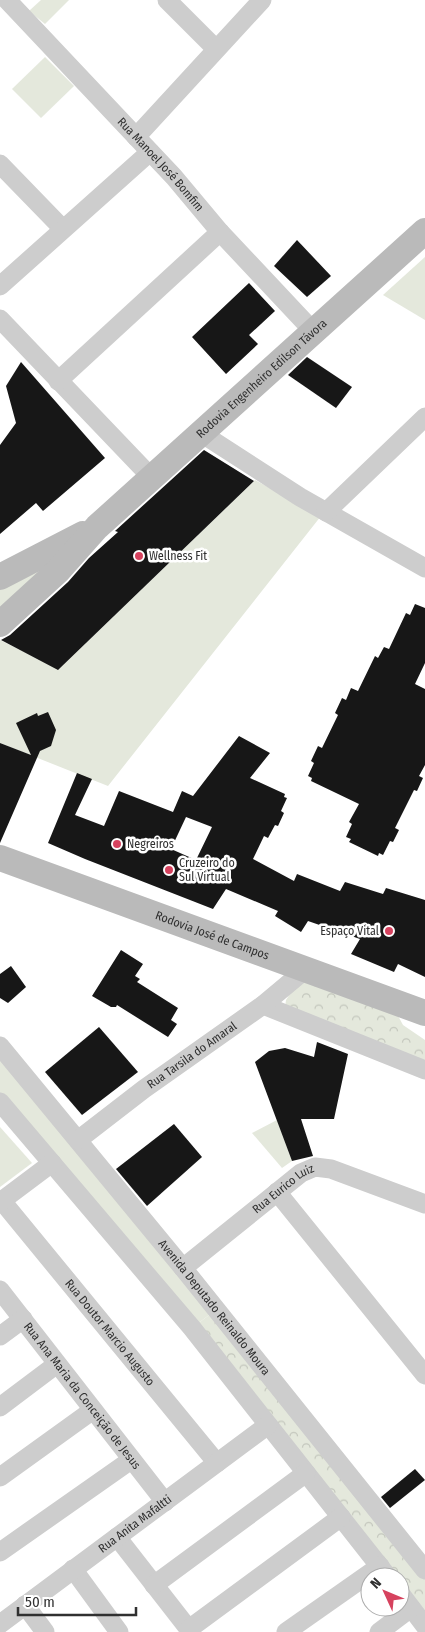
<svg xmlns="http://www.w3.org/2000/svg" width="425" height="1632" font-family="'Fira Sans Condensed',sans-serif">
<defs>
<pattern id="forest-crowns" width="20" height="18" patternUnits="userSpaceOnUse" patternTransform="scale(1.25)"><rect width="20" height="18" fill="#e4e8dc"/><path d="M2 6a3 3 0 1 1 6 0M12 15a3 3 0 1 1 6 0" fill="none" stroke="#c4c7bd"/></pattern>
</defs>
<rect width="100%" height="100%" fill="#fff"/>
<g fill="#e4e8dc">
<path d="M41 0H69L45 24 29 11Z"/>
<path d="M45 57 74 86 41 118 12 89Z"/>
<path d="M425 257V320L383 295Z"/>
<path d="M255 480 321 516 108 786 0 743V640L59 669Z"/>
<path d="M57 555 0 615V587Z"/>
<path d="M0 1046 217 1309 192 1328 0 1102Z"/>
<path d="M277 1120 292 1161 282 1168 252 1133Z"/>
<path d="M0 1127 32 1163 0 1187Z"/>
</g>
<g fill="url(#forest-crowns)">
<path d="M306 969 390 1001 403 1025 425 1040V1069L285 1007 286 1000Z"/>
<path d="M217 1309 425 1570V1627L400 1594V1577H387L192 1328Z"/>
</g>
<g fill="#171717" fill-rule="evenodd">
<path d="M297 240 331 276 307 297 274 266Z"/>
<path d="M249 283 275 311 249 335 258 344 226 374 192 337Z"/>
<path d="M307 357 352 387 336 408 288 375Z"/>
<path d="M21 362 105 458 43 511 36 503 0 534V445L16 423 6 386Z"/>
<path d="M204 450 254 481 58 670 1 640 10 635 68 582 89 558 118 532 115 531Z"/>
<path d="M415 604 425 608V663L415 684 425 689V765L419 776 423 778 417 791 414 790 395 828 399 830 393 842 390 841 383 855 379 853 378 856 349 842 351 839 346 837 352 824 349 822 359 804 311 781 312 778 308 776 314 763 311 761 318 746 322 748 338 715 335 713 342 698 346 700 351 688 358 691 375 656 378 658 384 647 389 649 406 613 410 615Z"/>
<path d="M48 712 56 730 51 746 40 751 0 843V743L31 755 16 723 37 713 38 716Z"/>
<path d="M239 736 270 753 250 778 285 794 284 797 287 798 281 811 284 813 278 826 275 825 268 838 264 836 253 859 294 881 297 874 340 891 345 882 383 894 386 888 425 900V977L398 964 394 972 351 954 360 939 308 921 301 932 275 916 278 911 226 889 213 909 85 859 48 843 77 773 92 779 75 815 104 826 119 791 173 812 182 791 193 796ZM186 817 212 827 196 860 171 849Z"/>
<path d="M121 950 143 964 135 976 140 979 137 982 178 1008 171 1020 177 1024 168 1037 117 1005 116 1007H111L92 996Z"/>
<path d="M11 966 26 987 8 1003 0 998V974Z"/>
<path d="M99 1027 138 1072 82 1115 45 1072Z"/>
<path d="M317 1042 348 1054 334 1119H301L313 1156 292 1161 255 1062 269 1051 285 1048 314 1057Z"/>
<path d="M174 1124 202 1157 147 1206 116 1169Z"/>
<path d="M415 1469 425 1480 390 1508 381 1497Z"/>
</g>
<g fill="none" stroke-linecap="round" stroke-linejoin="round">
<g stroke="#cdcdcd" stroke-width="19">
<path id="s1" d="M7 0 174 177 220 232 313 331"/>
<path d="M167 0 216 49"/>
<path d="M136 137 262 0"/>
<path d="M0 164 63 229"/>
<path d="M0 286 150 152"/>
<path d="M0 319 152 478"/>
<path d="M58 381 220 232"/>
<path d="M201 433 300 497 425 568"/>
<path d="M326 512 425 417"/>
<path d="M263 1005 425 1070"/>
<path id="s2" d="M0 1046 183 1268 425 1570"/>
<path d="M0 1102 192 1328 388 1577"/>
<path id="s3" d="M78 1140 144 1089 263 1005 306 969"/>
<path d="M277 1192 425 1375"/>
<path id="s4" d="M2 1201 217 1463"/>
<path d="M0 1202 52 1163"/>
<path id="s5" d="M183 1268 301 1173 315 1167 331 1169 425 1204"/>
<path id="s6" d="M0 1290 165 1502"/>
<path d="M0 1336 23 1319"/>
<path d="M0 1407 57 1364"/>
<path d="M0 1477 93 1410"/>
<path d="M117 1537 191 1632"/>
<path d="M0 1552 131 1460"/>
<path d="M73 1569 119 1632"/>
<path d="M154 1585 306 1473"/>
<path d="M400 1593 425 1626"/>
<path d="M25 1605 45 1632"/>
<path id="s7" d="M0 1624 268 1425"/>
<path d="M189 1629 341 1517"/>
<path d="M286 1632 380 1566"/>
<path d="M379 1632 411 1608"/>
</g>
<g stroke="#bababa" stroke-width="26">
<path d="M0 577 83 534"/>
<path id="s8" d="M0 624 58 571 97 527 425 231"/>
<path id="s9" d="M0 858 425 1013"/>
</g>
</g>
<g fill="#d6425e" stroke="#fff" stroke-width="2">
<circle cx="139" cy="556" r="5"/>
<circle cx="117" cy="844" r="5"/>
<circle cx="169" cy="870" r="5"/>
<circle cx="389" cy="931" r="5"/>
</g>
<g text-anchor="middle" stroke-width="5" stroke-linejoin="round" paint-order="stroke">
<g font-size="12" fill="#303030" stroke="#fff">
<text dy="4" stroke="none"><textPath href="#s1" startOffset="225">Rua Manoel José Bomfim</textPath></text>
<text dy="4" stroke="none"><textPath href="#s8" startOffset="359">Rodovia Engenheiro Edilson Távora</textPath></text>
<text dy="4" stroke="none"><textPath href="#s9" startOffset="226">Rodovia José de Campos</textPath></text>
<text dy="4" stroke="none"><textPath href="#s3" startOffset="142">Rua Tarsila do Amaral</textPath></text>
<text dy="4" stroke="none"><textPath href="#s5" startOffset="128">Rua Eurico Luiz</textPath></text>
<text dy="4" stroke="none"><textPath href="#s2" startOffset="338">Avenida Deputado Reinaldo Moura</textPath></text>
<text dy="4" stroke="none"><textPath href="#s4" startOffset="170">Rua Doutor Marcio Augusto</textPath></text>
<text dy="4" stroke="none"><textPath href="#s6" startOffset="134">Rua Ana Maria da Conceição de Jesus</textPath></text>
<text dy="4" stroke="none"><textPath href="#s7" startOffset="168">Rua Anita Mafaltti</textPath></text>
</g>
<g font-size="12" fill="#303030" stroke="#fff" text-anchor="start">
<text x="149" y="560">Wellness Fit</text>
<text x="127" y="848">Negreiros</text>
<text x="179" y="867">Cruzeiro do<tspan x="179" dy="14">Sul Virtual</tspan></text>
<text x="379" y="935" text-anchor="end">Espaço Vital</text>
</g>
</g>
<g transform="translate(385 1592) rotate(314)"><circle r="24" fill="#ffffff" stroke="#acacac"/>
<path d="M0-4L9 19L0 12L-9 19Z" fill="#d6425e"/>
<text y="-8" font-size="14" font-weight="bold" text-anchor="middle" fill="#303030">N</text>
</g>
<path d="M18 1607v8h118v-8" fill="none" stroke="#303030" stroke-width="2.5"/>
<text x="25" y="1607" font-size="15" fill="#303030" stroke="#ffffff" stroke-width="4" paint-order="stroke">50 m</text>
</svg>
